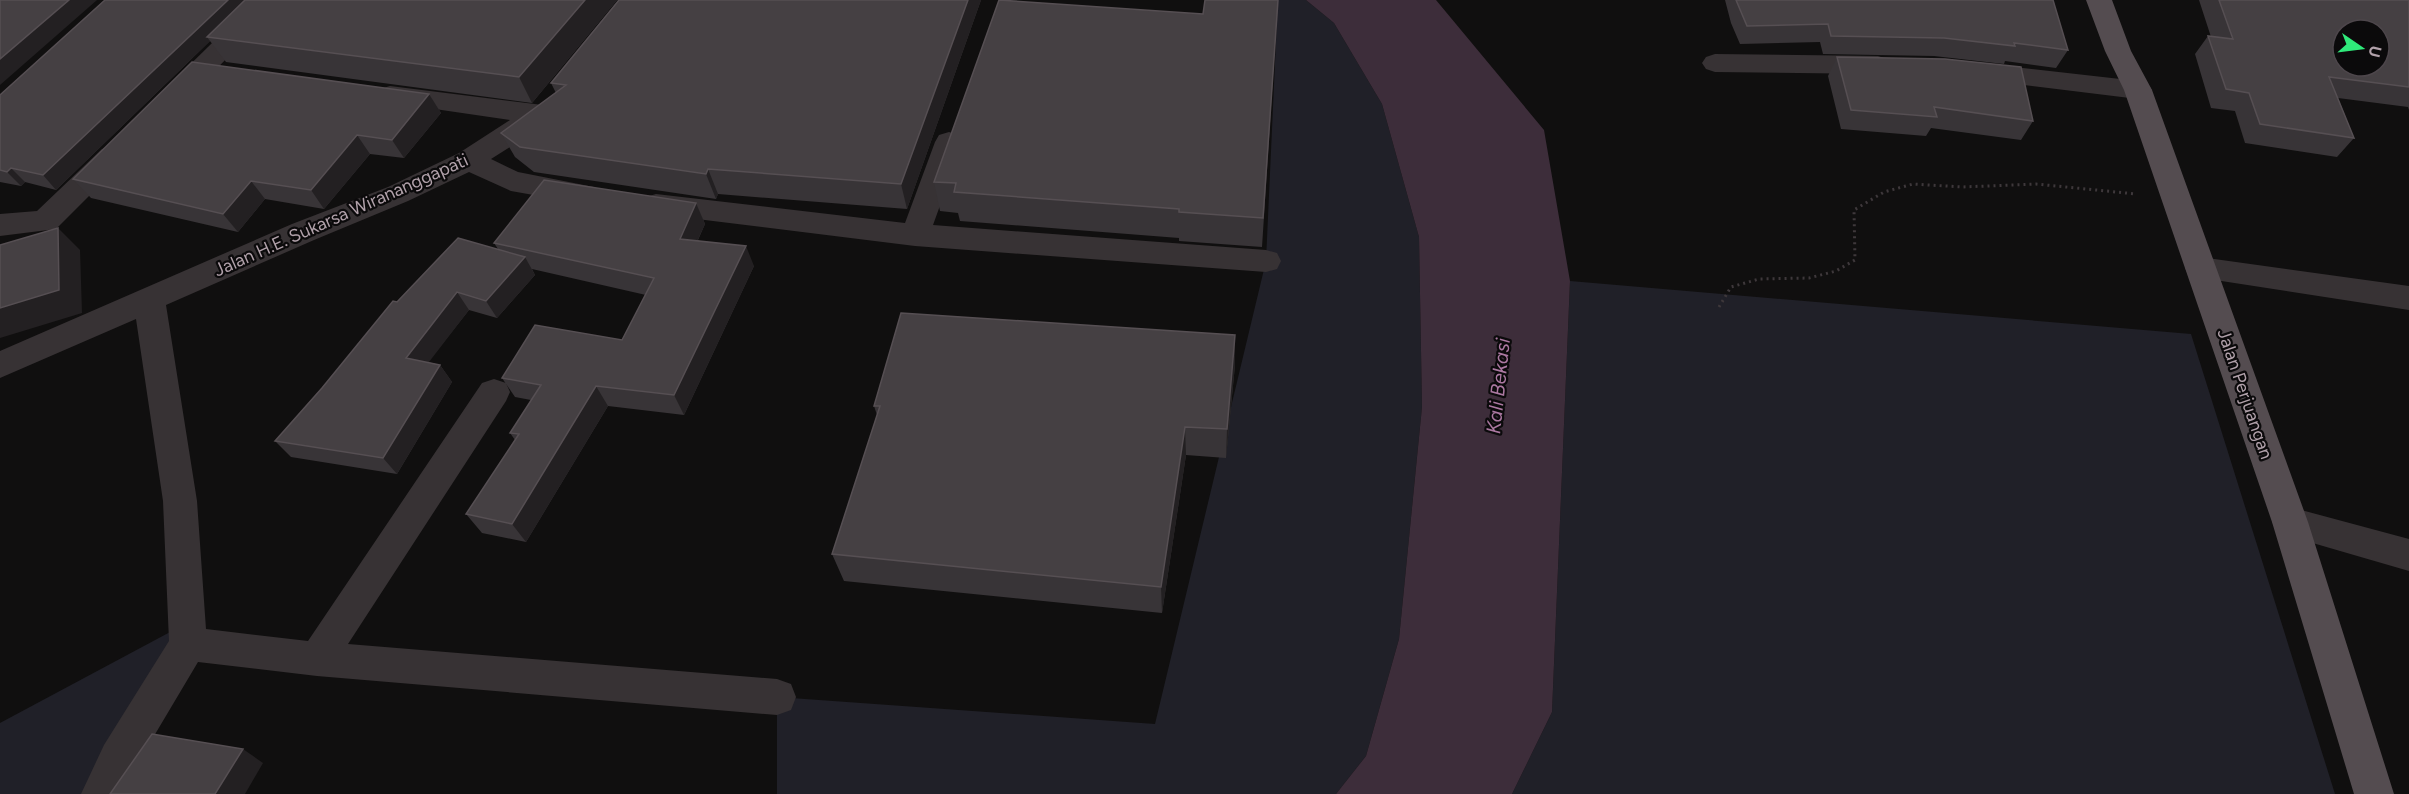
<svg xmlns="http://www.w3.org/2000/svg" width="2409" height="794" font-family="Figtree,sans-serif">
<rect width="100%" height="100%" fill="#100f0f"/>
<g fill="#202028">
<path d="M1259 0H1306L1334 23 1382 104 1419 237 1422 407 1399 639 1366 756 1336 794H777V697L1155 724 1266 261 1277 19Z"/>
<path d="M1570 281 2191 334 2335 794H1512L1552 712Z"/>
<path d="M187 623 107 794H0V723Z"/>
</g>
<path fill="#3d2d3a" d="M1306 0H1436L1544 130 1570 281 1552 712 1512 794H1336L1366 756 1399 639 1422 407 1419 237 1382 104 1334 23Z"/>
<g fill="none" stroke-linecap="round" stroke-linejoin="round">
<path stroke="#3e383b" stroke-width="3" stroke-dasharray="2 4" stroke-linecap="butt" d="M1719 307 1731 287 1759 279 1809 278 1836 271 1855 260 1854 210 1884 192 1913 184 1962 187 2036 184 2136 194"/>
<g fill="#373234" fill-rule="evenodd">
<path d="M256 0H284L183 103 173 106 163 103 159 97 163 91Z"/>
<path d="M1715 54 1878 56 1887 59 1891 65 1887 71 1878 74 1715 72 1706 69 1702 63 1706 57Z"/>
<path d="M1978 63 2138 81 2148 84 2152 90 2148 96 2138 99 1968 78 1965 72 1968 66Z"/>
<path d="M390 86 551 106 555 113 550 122 491 159 518 172 594 187 599 194 594 201 584 204 511 191 469 172 408 201 314 240 166 305 197 501 206 629 308 641 482 383 494 379 506 383 510 392 506 401 348 644 777 679 791 684 796 697 791 710 777 715 317 676 198 662 132 773 122 794H81L104 745 169 641 163 501 136 319 0 378V351L292 224 388 187 459 153 510 120 380 101 376 95 380 89Z"/>
<path d="M949 132 959 135 963 142 933 225 1266 250 1277 253 1281 261 1277 269 1266 272 915 246 656 214 646 211 641 204 646 197 656 194 905 223 935 142 939 135Z"/>
<path d="M112 146 122 149 126 156 122 163 56 229 0 236V214L37 211 102 149Z"/>
<path d="M2200 257 2409 286V310L2189 276 2185 268 2189 260Z"/>
<path d="M2290 507 2409 539V571L2278 533 2272 522 2278 511Z"/>
</g>
<path fill="#544c50" fill-rule="evenodd" d="M2086 0H2112L2131 51 2152 90 2308 522 2394 794H2354L2272 522 2124 90 2105 51Z"/>
</g>
<g fill="#383437">
<path d="M105 0H617L532 103 226 62 210 41 56 190 25 182 21 186 0 182V95Z"/>
<path d="M981 0 907 209 718 194 716 199 534 172 515 157 501 133 556 93 551 83Z"/>
<path d="M1278 0 1262 247 1179 241V238L960 221 958 213 940 211 934 182 1203 14Z"/>
<path d="M1725 0H2053L2068 50 2056 68 2005 61 2004 64 1934 56 1823 54 1820 42 1740 44 1731 23Z"/>
<path d="M2199 0H2409V110L2408 107 2338 98 2354 138 2337 157 2245 143 2235 111 2211 108 2195 54 2208 36 2211 37Z"/>
<path d="M1837 57 2033 121 2021 140 1931 128 1926 136 1841 129 1828 76Z"/>
<path d="M429 94 441 113 404 158 370 154 324 209 265 199 238 232 91 198 73 179Z"/>
<path d="M696 203 705 224 698 240 754 266 684 415 608 406 526 542 482 533 466 514 515 440 510 433 531 400 515 397 502 378 622 340 646 295 532 269 535 275 497 318 469 310 428 362 440 365 452 382 397 474 291 457 275 441 397 302 498 249 494 243Z"/>
<path d="M1235 365 1226 458 1186 455 1162 613 844 581 832 554 877 415 874 406Z"/>
</g>
<g fill="#232022">
<path d="M69 0H97L0 85V59Z"/>
<path d="M228 0H253L207 37 210 41 56 190 43 175Z"/>
<path d="M585 0H617L532 103 519 77Z"/>
<path d="M968 0H981L907 209 901 184Z"/>
<path d="M429 94 441 113 404 158 392 140Z"/>
<path d="M357 135 370 154 324 209 311 190Z"/>
<path d="M11 168 25 182 21 186 7 172Z"/>
<path d="M708 169 718 194 716 199 706 174Z"/>
<path d="M251 181 265 199 238 232 223 214Z"/>
<path d="M696 203 705 224 689 259 680 239Z"/>
<path d="M58 228 80 250 82 313 0 338V308Z"/>
<path d="M746 246 754 266 684 415 674 395Z"/>
<path d="M525 257 535 275 497 318 486 301Z"/>
<path d="M457 292 469 310 419 375 406 358Z"/>
<path d="M1235 335V365L1226 458 1227 429Z"/>
<path d="M440 365 452 382 397 474 383 458Z"/>
<path d="M596 386 608 406 526 542 512 524Z"/>
<path d="M1185 427 1186 455 1162 613 1161 587Z"/>
<path d="M243 749 263 763 245 794H215Z"/>
</g>
<g fill="#454043" stroke="#564f53" stroke-width="1.5" fill-rule="evenodd">
<path d="M0 0H69L0 59Z"/>
<path d="M105 0H228L43 175 11 168 7 172 0 170V95Z"/>
<path d="M245 0H585L519 77 207 37Z"/>
<path d="M619 0H968L901 184 708 169 706 174 520 147 501 133 566 85 551 83Z"/>
<path d="M999 0 1203 14 1205 0H1278L1263 218 1179 212V209L954 192 956 183 934 182Z"/>
<path d="M1736 0H2053L2068 50 2014 43 2015 46 1944 38 1831 36 1828 24 1747 26Z"/>
<path d="M2219 0H2409V87L2329 77 2354 138 2260 124 2249 93 2226 89 2208 36 2233 39ZM2343 30H2379V66H2343Z"/>
<path d="M1837 57 1945 59 2021 67 2033 121 1934 107 1937 117 1851 110Z"/>
<path d="M192 62 429 94 392 140 357 135 311 190 251 181 223 214 73 179Z"/>
<path d="M544 180 696 203 680 239 746 246 674 395 596 386 512 524 466 514 519 434 510 433 541 385 502 378 535 325 622 340 654 278 494 243Z"/>
<path d="M58 228 59 290 0 308V245Z"/>
<path d="M458 238 525 257 486 301 457 292 406 358 440 365 383 458 275 441 322 388 393 301 397 302Z"/>
<path d="M901 313 1235 335 1227 429 1185 427 1161 587 832 554 880 406H874Z"/>
<path d="M152 734 243 749 215 794H110Z"/>
</g>
<g text-anchor="middle" stroke-width="4.5" stroke-linejoin="round" paint-order="stroke">
<g font-size="18" fill="#b1a1aa" stroke="#0b0a0b">
<text transform="translate(341 215) rotate(-24)" y="6">Jalan H.E. Sukarsa Wirananggapati</text>
<text transform="translate(2245 394) rotate(71)" y="6">Jalan Perjuangan</text>
</g>
<g font-size="20" font-style="italic" fill="#ab78a1" stroke="#0b0a0b">
<text transform="translate(1498 386) rotate(-84)" y="7">Kali Bekasi</text>
</g>
</g>
<g transform="translate(2361 48) rotate(104)"><circle r="28" fill="#0b0a0b" stroke="#4d464b" stroke-width="1.5"/>
<path d="M0-4.5L10 22L0 15L-10 22Z" fill="#2fe97a"/>
<text y="-9" font-size="16" font-weight="bold" text-anchor="middle" fill="#b1a1aa">U</text>
</g>
</svg>
